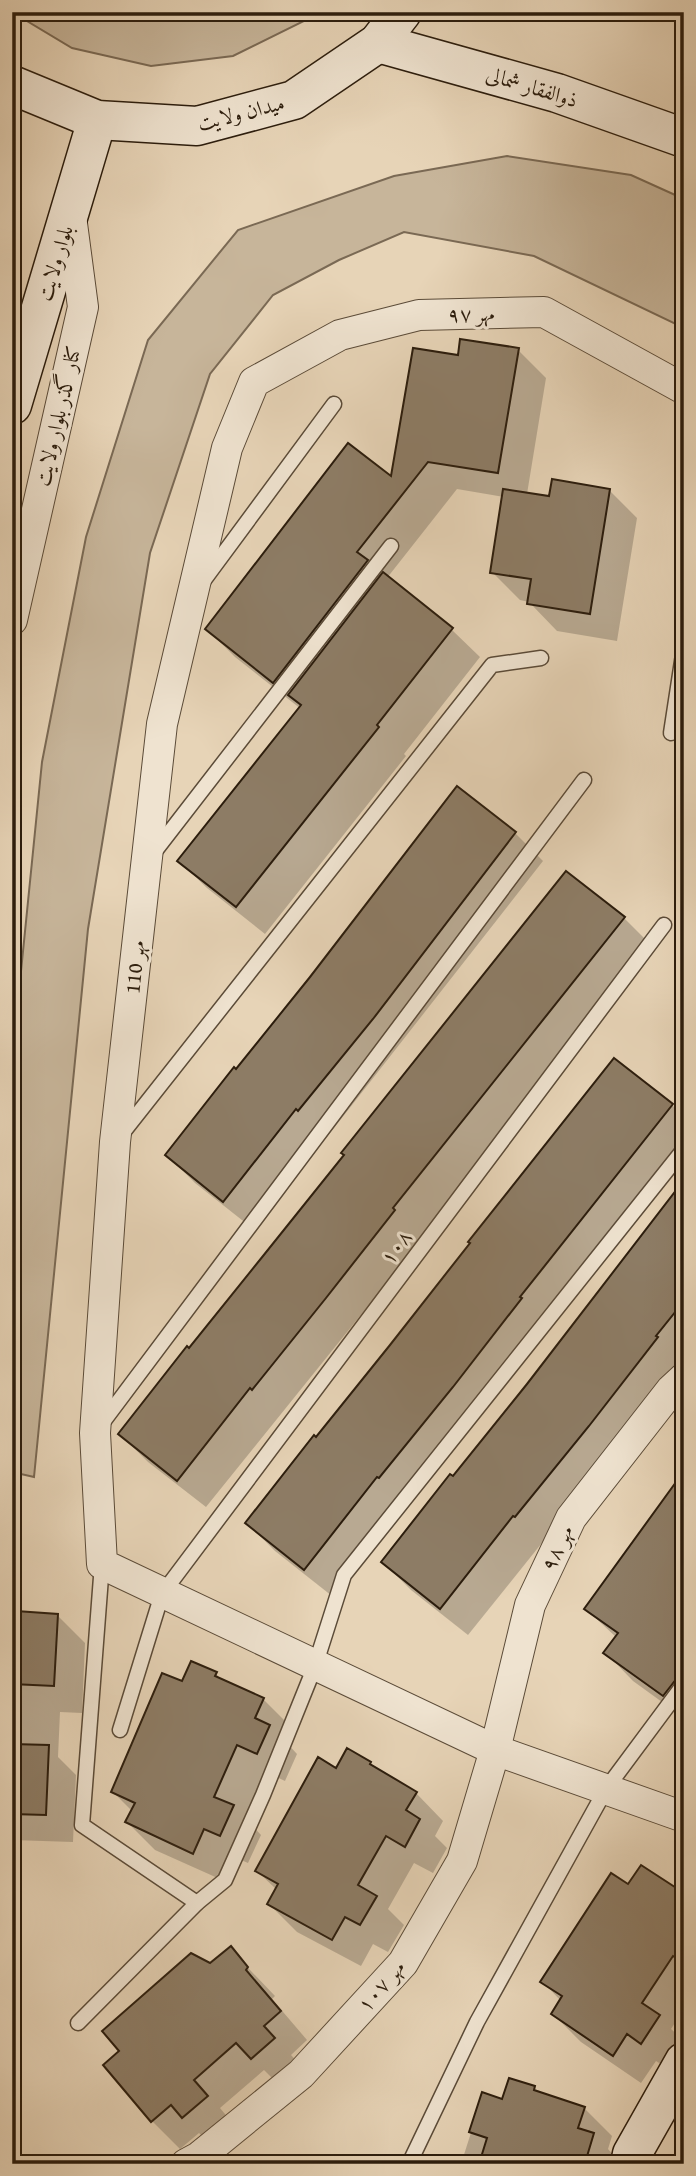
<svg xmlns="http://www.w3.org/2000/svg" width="696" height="2176" font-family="'Gentium Book Plus',Amiri,serif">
<rect width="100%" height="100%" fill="#e7d4b7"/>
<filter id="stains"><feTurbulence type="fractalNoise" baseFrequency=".00286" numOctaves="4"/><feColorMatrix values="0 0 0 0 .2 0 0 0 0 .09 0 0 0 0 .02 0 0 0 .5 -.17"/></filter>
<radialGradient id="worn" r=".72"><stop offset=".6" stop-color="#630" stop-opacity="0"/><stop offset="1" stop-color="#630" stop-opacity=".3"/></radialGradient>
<g fill="#c7b59a" stroke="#7a6954" stroke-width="2">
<path d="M12 12H314L306 20 233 56 151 66 72 48Z"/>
<path d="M507 156 631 175 684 199V328L534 256 404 232 339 260 273 295 210 374 150 553 88 929 34 1477 12 1472V1061L42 762 86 537 148 340 238 230 394 176Z"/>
</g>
<g fill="#0003">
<path d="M518 350 546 378 527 494 550 498 609 490 637 518 617 641 557 631 529 602 520 600 492 572 504 497 457 489 387 578 452 630 480 657 404 754 406 756 265 934 207 888 179 861 301 709 235 657 207 629 392 479 459 357Z"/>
<path d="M458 788 515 833 543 861 327 1137 325 1136 252 1228 195 1183 167 1155 312 978Z"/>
<path d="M567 873 624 918 652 946 420 1237 422 1239 206 1507 148 1462 120 1434 265 1257Z"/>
<path d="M672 1105 684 1117V1153L332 1596 275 1551 247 1523 317 1439Z"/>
<path d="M684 1203V1366L468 1635 411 1590 383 1562Z"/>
<path d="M684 1472V1733L674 1723 680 1715 633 1681 606 1653 617 1638 586 1609Z"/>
<path d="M12 1613 57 1615 85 1643 82 1713 60 1712 58 1757 76 1775 73 1842 12 1840Z"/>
<path d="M215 1673 225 1683 263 1699 291 1727 285 1741 297 1754 285 1781 266 1772 245 1818 261 1835 248 1863 232 1856 222 1880 155 1850 127 1822 132 1811 113 1792 183 1684Z"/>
<path d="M370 1763 379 1772 416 1793 443 1821 435 1836 447 1848 433 1873 414 1863 388 1909 404 1925 388 1952 373 1944 361 1966 297 1932 269 1904 277 1890 257 1871 337 1770Z"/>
<path d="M629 1887 684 1901V2009L671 2029 684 2041V2049L670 2070 656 2061 641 2083 581 2042 553 2014 561 2001 543 1982Z"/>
<path d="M230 1949 275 1996 272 1999 307 2040 291 2055 302 2067 280 2086 264 2070 220 2108 234 2125 211 2145 199 2133 180 2149 152 2121 106 2065Z"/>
<path d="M534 2088 540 2094 584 2108 612 2136 608 2149 621 2164H461L483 2095 503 2101Z"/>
</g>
<g fill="#8d7c65" stroke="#2c1d0d" stroke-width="2">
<path d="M460 339 519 348 498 473 428 462 357 552 368 560 273 683 205 629 348 443 391 476 413 348 458 355Z"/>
<path d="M552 479 610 489 590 614 527 604 531 579 490 573 503 489 549 496Z"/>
<path d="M383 572 453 628 377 725 379 727 236 907 177 861 301 705 288 695Z"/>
<path d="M457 786 516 832 373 1019 298 1111 296 1109 223 1202 165 1155 234 1067 236 1069 310 977Z"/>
<path d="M566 871 625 917 393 1208 395 1210 326 1298 252 1390 250 1388 177 1481 118 1434 187 1346 189 1348 263 1256 344 1155 341 1153Z"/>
<path d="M614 1058 673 1104 520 1297 522 1298 453 1387 379 1478 377 1477 304 1570 245 1523 314 1435 316 1437 390 1345 470 1243 468 1242Z"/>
<path d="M684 1180V1301L656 1336 658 1337 589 1426 515 1517 513 1516 440 1609 381 1562 450 1474 453 1476 527 1384Z"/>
<path d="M684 1471V1675L677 1678 663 1696 603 1653 618 1633 584 1609Z"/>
<path d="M16 1611 58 1614 54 1686 12 1684V1644Z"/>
<path d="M191 1661 217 1672 215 1676 264 1698 255 1718 270 1725 257 1754 237 1745 214 1797 234 1805 220 1836 204 1829 193 1854 125 1822 135 1803 111 1792 162 1673 182 1681Z"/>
<path d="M12 1744 49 1745 46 1815 12 1814Z"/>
<path d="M347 1748 371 1762 370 1764 417 1792 406 1810 420 1819 405 1847 386 1836 358 1885 377 1896 360 1925 345 1917 332 1940 267 1904 278 1884 255 1871 318 1757 336 1768Z"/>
<path d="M641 1865 684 1893V1963L673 1956 642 2003 660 2015 641 2044 627 2034 613 2056 551 2014 562 1996 540 1982 611 1873 628 1884Z"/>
<path d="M231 1946 248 1967 246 1970 281 2011 264 2026 275 2038 251 2059 236 2043 194 2080 208 2096 182 2118 171 2105 151 2122 103 2065 119 2051 102 2031 191 1953 210 1963Z"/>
<path d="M509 2078 535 2086 534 2090 585 2107 578 2128 594 2133 585 2163 564 2157 561 2164H479L487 2138 469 2132 482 2092 502 2099Z"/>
</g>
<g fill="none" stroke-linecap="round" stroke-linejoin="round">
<defs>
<g id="lane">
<path d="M204 580 334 404"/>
<path d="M671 733 684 648"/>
<path d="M152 855 391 546"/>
<path d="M121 1135 492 665 541 658"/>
<path d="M100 1426 584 780"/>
<path d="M102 1564 82 1825 197 1903"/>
<path d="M120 1730 162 1594 664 925"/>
<path d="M78 2023 197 1903 225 1880 263 1795 315 1666 344 1575 684 1149"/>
<path d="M409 2164 477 2022 606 1789 684 1684"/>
</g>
<g id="street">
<path d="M684 389 544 312 419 315 340 335 254 382 227 448 162 724 115 1142 95 1433 102 1564 495 1750 684 1817"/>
<path d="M12 620 83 307 71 216"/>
<path d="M186 2164 199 2157 301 2074 403 1963 462 1861 495 1750 530 1605 571 1518 671 1390 684 1378"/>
</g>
<g id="secondary">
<path d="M378 43 557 93 684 138"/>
<path d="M12 85 97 120 197 126 294 100 378 43 402 12"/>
<path d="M12 405 97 120"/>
<path d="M630 2164 632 2154 684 2062"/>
</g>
</defs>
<use href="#lane" stroke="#5b4b38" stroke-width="17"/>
<use href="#street" stroke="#5b4b38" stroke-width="32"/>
<use href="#secondary" stroke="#2c1d0d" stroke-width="41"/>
<use href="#lane" stroke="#efe3d0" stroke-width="14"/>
<use href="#street" stroke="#efe3d0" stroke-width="30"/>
<use href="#secondary" stroke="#efe3d0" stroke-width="38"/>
</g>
<g text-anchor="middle" stroke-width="6" stroke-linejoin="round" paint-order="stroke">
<g font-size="21" fill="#2c1d0d" stroke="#efe3d0">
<text transform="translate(532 87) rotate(17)" y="7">ذوالفقار شمالی</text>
<text transform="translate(241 113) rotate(-14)" y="7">میدان ولایت</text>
<text transform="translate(55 263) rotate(-73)" y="7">بلوار ولایت</text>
<text transform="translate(471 314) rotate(-1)" y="7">مهر ۹۷</text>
<text transform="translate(58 416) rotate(-77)" y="7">کنار گذر بلوار ولایت</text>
<text transform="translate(135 967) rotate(-84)" y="7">مهر 110</text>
<text transform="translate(396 1247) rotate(-53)" y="7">۱۰۸</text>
<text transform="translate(557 1548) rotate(-64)" y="7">مهر ۹۸</text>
<text transform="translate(381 1986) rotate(-49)" y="7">مهر ۱۰۷</text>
</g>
</g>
<rect width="696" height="2176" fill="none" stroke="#e7d4b7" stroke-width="42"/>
<rect x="14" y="14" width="668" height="2148" fill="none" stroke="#2c1d0d" stroke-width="3.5"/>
<rect x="21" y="21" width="654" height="2134" fill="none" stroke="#2c1d0d" stroke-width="2"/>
<rect width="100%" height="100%" filter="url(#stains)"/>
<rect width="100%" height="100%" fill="url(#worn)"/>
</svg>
